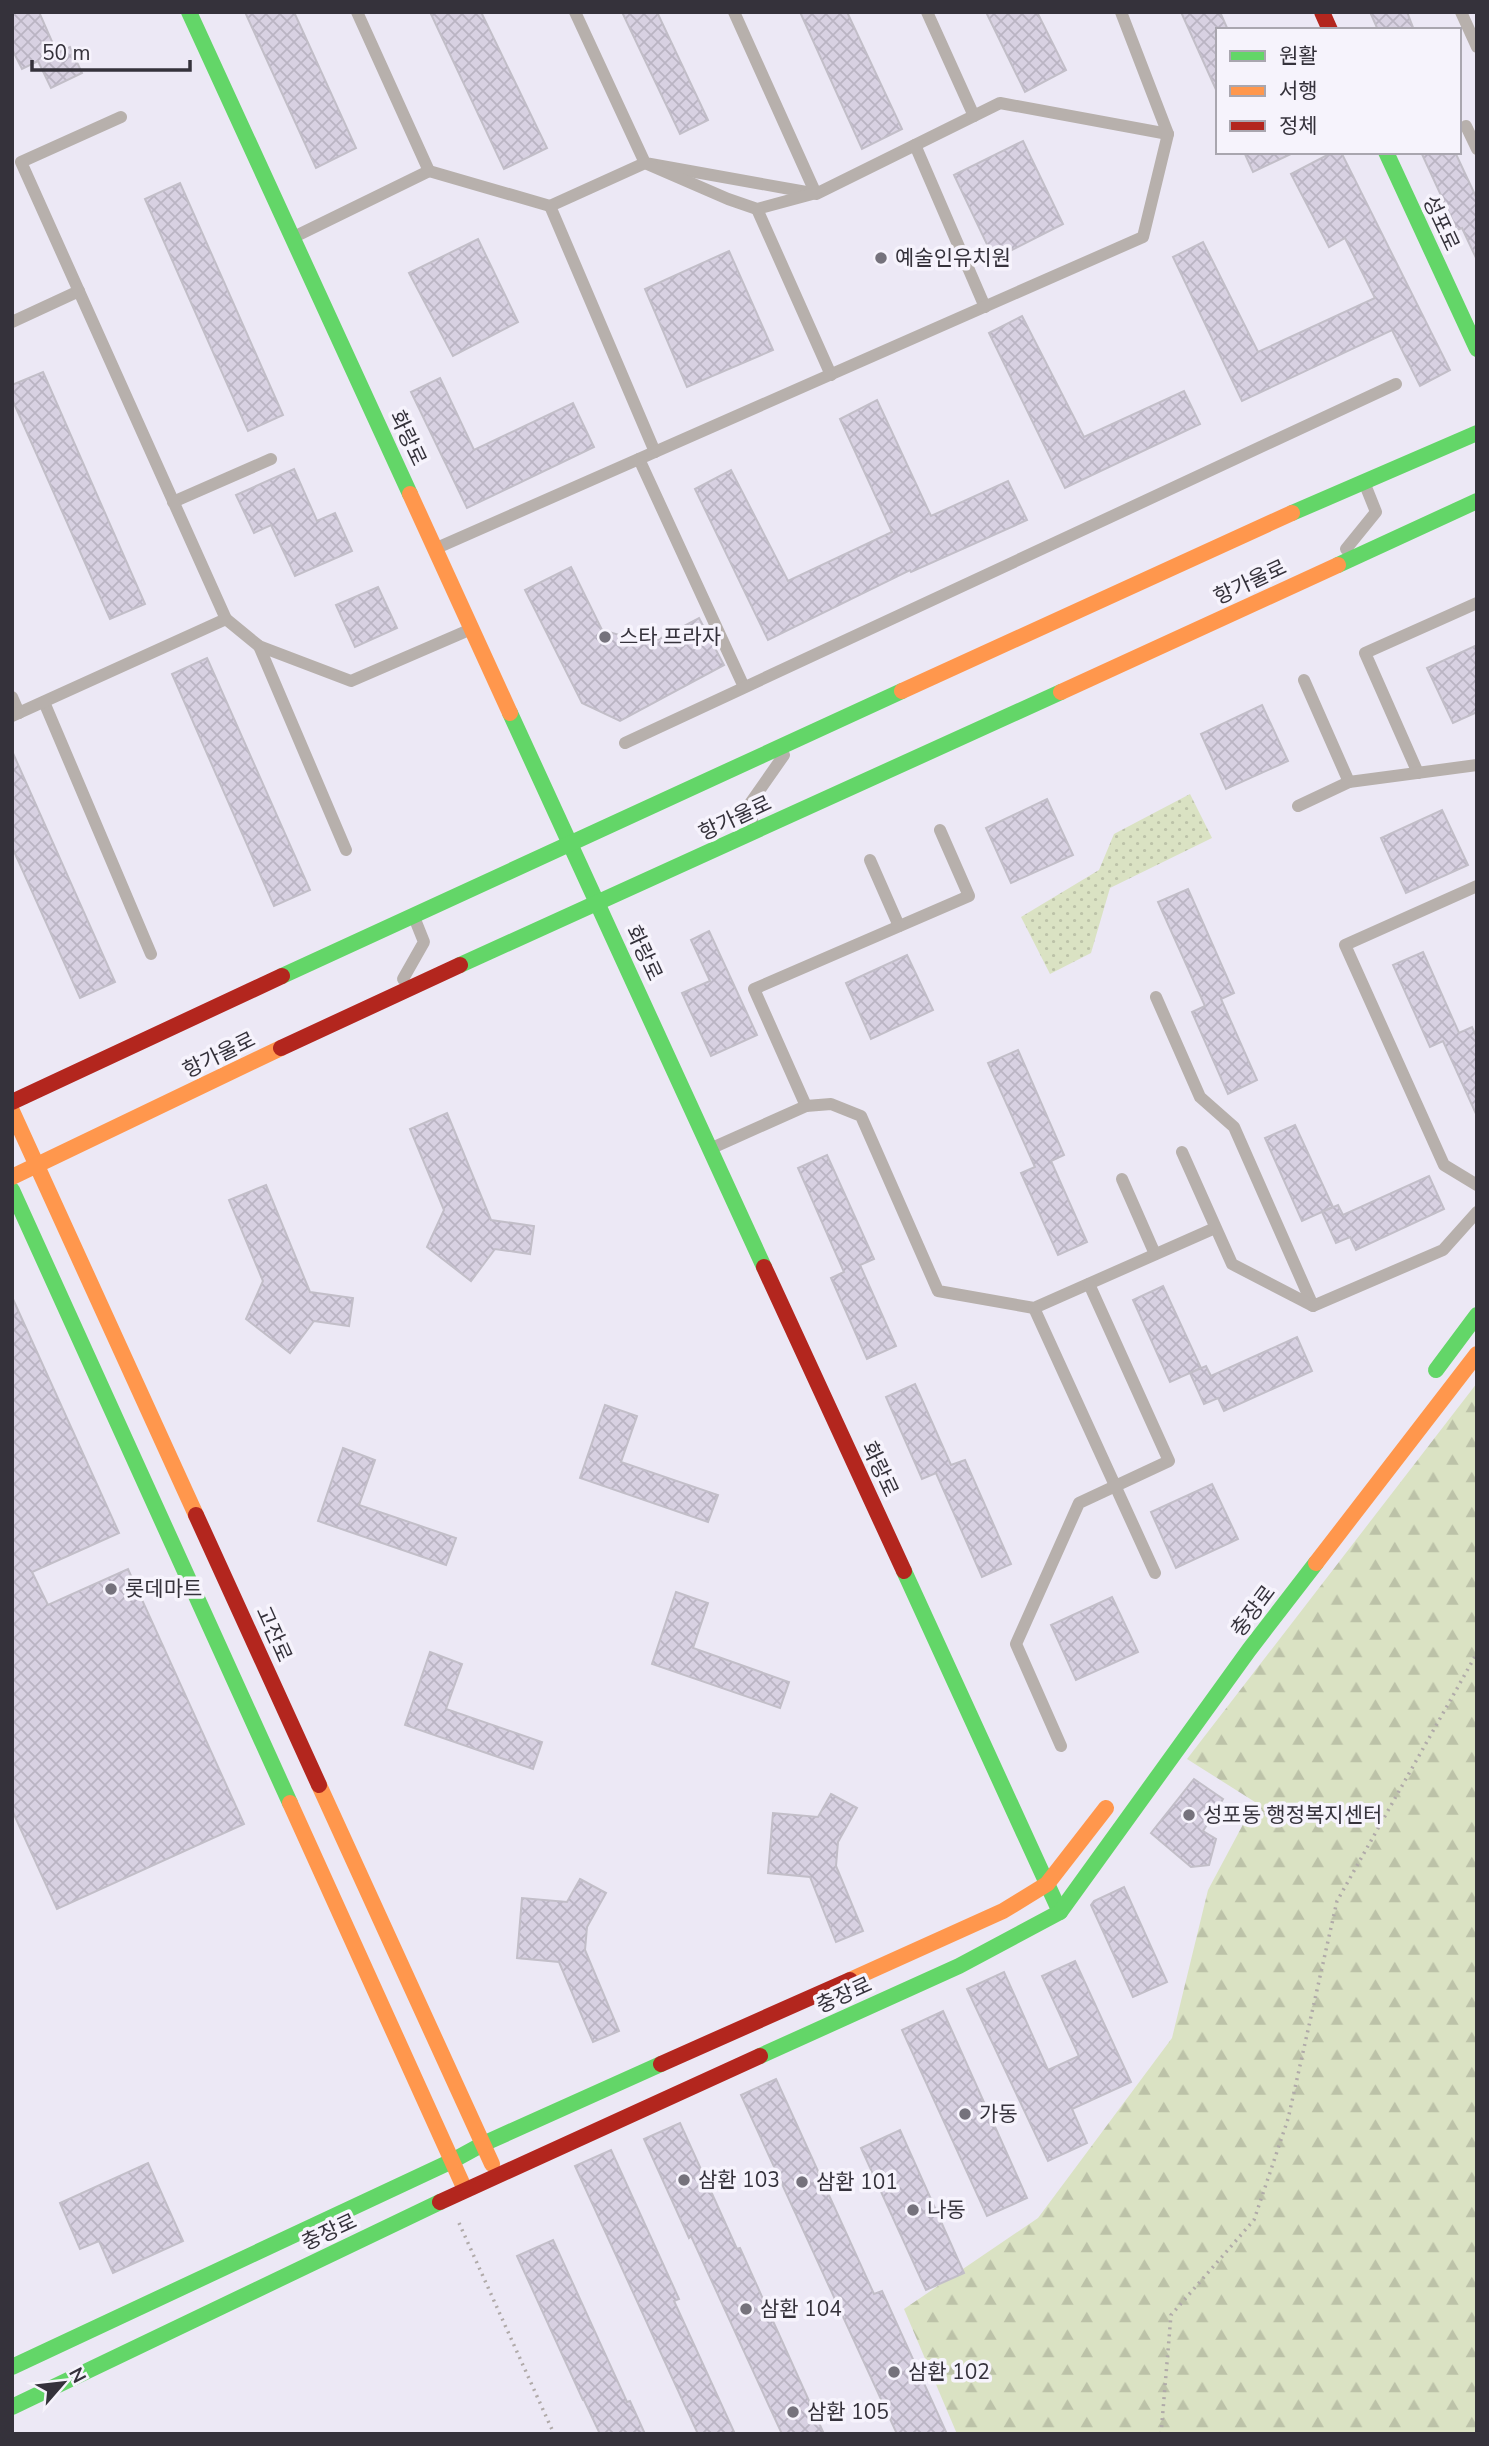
<svg xmlns="http://www.w3.org/2000/svg" width="1489" height="2446" font-family="'Nunito Sans','Noto Sans KR',sans-serif">
<defs>
<pattern id="green-dots" width="8" height="8" patternUnits="userSpaceOnUse" patternTransform="scale(1.75)"><rect width="8" height="8" fill="#dae2c3"/><path d="M2 2h.1M6 6h.1" fill="none" stroke="#bcc2a8" stroke-width="1.8" stroke-linecap="round"/></pattern>
<pattern id="forest-firs" width="22" height="20" patternUnits="userSpaceOnUse" patternTransform="scale(1.75)"><rect width="22" height="20" fill="#dae2c3"/><path d="M5 1l3.5 6h-7zM16 11l3.5 6h-7z" fill="#bcc2a8"/></pattern>
<pattern id="building-cross-hatch" width="8" height="8" patternUnits="userSpaceOnUse" patternTransform="scale(1.75)"><rect width="8" height="8" fill="#d8d1e2"/><path d="M0 0l8 8M0 8l8-8" fill="none" stroke="#bab4c3"/></pattern>
</defs>
<rect width="100%" height="100%" fill="#ece8f5"/>
<path fill="url(#green-dots)" d="M1190 794 1212 838 1110 888 1091 953 1050 974 1021 917 1099 870 1114 834Z"/>
<path fill="url(#forest-firs)" d="M1477 1383V2434H957L904 2309 1038 2218 1172 2038 1208 1890 1255 1802 1187 1759Z"/>
<g fill="url(#building-cross-hatch)" stroke="#c2bec8" stroke-width="2">
<path d="M12 12H39L57 53 70 47 82 73 51 88 38 61 22 69 12 49Z"/>
<path d="M245 12H294L356 148 316 168Z"/>
<path d="M430 12H481L547 148 504 169Z"/>
<path d="M622 12H657L708 120 680 134Z"/>
<path d="M800 12H847L902 129 862 149Z"/>
<path d="M986 12H1037L1066 70 1025 92Z"/>
<path d="M1181 12H1220L1228 30H1218V94Z"/>
<path d="M1370 12H1407L1414 30H1378Z"/>
<path d="M1023 141 1063 224 994 259 954 175Z"/>
<path d="M1244 152H1295L1253 172Z"/>
<path d="M1333 152H1341L1450 370 1420 386 1392 330 1242 401 1173 257 1203 242 1258 352 1375 298 1345 238 1329 247 1291 174Z"/>
<path d="M1421 152H1455L1477 199V260L1462 228 1457 230Z"/>
<path d="M180 183 283 415 248 431 145 199Z"/>
<path d="M478 239 518 322 453 356 409 273Z"/>
<path d="M729 251 773 350 687 387 645 289Z"/>
<path d="M1022 316 1084 437 1184 391 1200 424 1065 488 989 333Z"/>
<path d="M43 372 145 604 110 619 12 399V385Z"/>
<path d="M440 378 474 450 573 403 594 447 467 508 411 392Z"/>
<path d="M877 400 931 516 1008 481 1027 520 911 572 910 570 768 640 695 489 731 470 788 581 892 532 840 419Z"/>
<path d="M294 469 317 521 335 513 352 551 295 576 271 525 254 533 236 495Z"/>
<path d="M571 567 602 630 650 644 699 618 724 665 620 721 582 703 525 590Z"/>
<path d="M378 587 397 628 355 647 336 605Z"/>
<path d="M1477 645V712L1453 723 1427 668Z"/>
<path d="M207 658 310 890 274 906 172 674Z"/>
<path d="M1262 705 1288 761 1226 789 1201 734Z"/>
<path d="M12 751 115 982 80 998 12 847Z"/>
<path d="M1047 799 1073 855 1011 883 986 828Z"/>
<path d="M1442 810 1468 865 1406 893 1381 838Z"/>
<path d="M1188 889 1234 993 1221 999 1257 1080 1228 1094 1192 1012 1205 1006 1158 902Z"/>
<path d="M709 931 757 1035 711 1056 682 993 710 981 691 940Z"/>
<path d="M1423 952 1459 1033 1472 1027 1477 1038V1116L1443 1041 1430 1047 1393 965Z"/>
<path d="M907 955 933 1010 871 1039 846 983Z"/>
<path d="M1018 1050 1064 1155 1051 1161 1087 1242 1058 1255 1021 1173 1035 1167 988 1063Z"/>
<path d="M447 1113 491 1220 534 1226 530 1254 495 1249 471 1281 427 1247 444 1210 410 1129Z"/>
<path d="M1295 1125 1333 1207 1302 1221 1265 1138Z"/>
<path d="M827 1155 874 1259 860 1265 896 1346 867 1359 831 1278 844 1272 798 1168Z"/>
<path d="M1429 1176 1444 1209 1356 1250 1350 1237 1336 1243 1322 1212 1338 1205 1343 1215Z"/>
<path d="M266 1185 310 1292 353 1298 349 1326 314 1321 290 1353 246 1319 263 1281 229 1200Z"/>
<path d="M1163 1286 1201 1368 1170 1382 1133 1300Z"/>
<path d="M12 1297 119 1533 32 1572 48 1605 128 1569 244 1824 57 1909 12 1810Z"/>
<path d="M1297 1337 1312 1371 1224 1411 1218 1398 1204 1404 1190 1373 1206 1366 1211 1376Z"/>
<path d="M915 1384 951 1465 965 1460 1011 1564 982 1577 936 1473 922 1479 886 1397Z"/>
<path d="M605 1405 637 1416 621 1462 718 1495 708 1522 580 1478Z"/>
<path d="M343 1448 375 1460 359 1505 456 1538 446 1565 318 1521Z"/>
<path d="M1212 1484 1238 1539 1176 1568 1151 1512Z"/>
<path d="M676 1592 708 1603 693 1648 789 1682 780 1708 652 1664Z"/>
<path d="M1112 1597 1138 1652 1076 1680 1051 1625Z"/>
<path d="M430 1652 462 1664 446 1709 542 1742 533 1769 405 1725Z"/>
<path d="M1194 1779 1223 1799 1203 1831 1216 1839 1209 1865 1191 1867 1151 1833Z"/>
<path d="M831 1794 857 1808 838 1842 836 1866 863 1931 836 1942 810 1877 768 1873 773 1813 818 1817Z"/>
<path d="M580 1879 606 1893 587 1927 585 1950 619 2031 593 2042 559 1962 517 1958 522 1898 567 1902Z"/>
<path d="M1124 1887 1167 1982 1133 1997 1091 1905 1094 1901Z"/>
<path d="M1075 1961 1131 2082 1072 2109 1087 2143 1048 2161 967 1989 1004 1972 1048 2070 1079 2056 1042 1976Z"/>
<path d="M943 2011 1027 2198 987 2216 902 2030Z"/>
<path d="M776 2079 874 2294 882 2291 947 2434H897L741 2095Z"/>
<path d="M680 2123 737 2249 740 2248 824 2434H782L691 2236 689 2238 644 2139Z"/>
<path d="M900 2130 964 2273 926 2290 861 2148Z"/>
<path d="M611 2150 679 2299 674 2301 735 2434H698L575 2166Z"/>
<path d="M148 2163 183 2241 113 2273 99 2241 80 2249 60 2203Z"/>
<path d="M553 2240 627 2402 630 2401 645 2434H600L584 2400H583L517 2256Z"/>
</g>
<g fill="none" stroke-linecap="round" stroke-linejoin="round">
<g stroke="#b0aaa9" stroke-width="3.5" stroke-dasharray="2 5" stroke-linecap="butt">
<path d="M459 2223 554 2434"/>
<path d="M1161 2434 1171 2315 1254 2220 1288 2119 1337 1901 1477 1653"/>
</g>
<g stroke="#b7b0ac" stroke-width="12">
<path d="M575 12 645 163 812 193"/>
<path d="M734 12 816 194 1000 103 1168 134"/>
<path d="M927 12 974 116"/>
<path d="M1461 12 1477 47"/>
<path d="M1466 126 1477 149"/>
<path d="M915 145 985 307"/>
<path d="M429 171 550 206"/>
<path d="M757 209 831 375"/>
<path d="M296 236 429 171 357 12"/>
<path d="M12 322 79 291"/>
<path d="M655 452 550 206 645 163 728 199 757 209 816 193"/>
<path d="M639 459 744 687"/>
<path d="M173 502 271 459"/>
<path d="M439 547 1143 237 1168 134 1121 12"/>
<path d="M1346 549 1376 512 1364 482"/>
<path d="M226 619 259 646 351 681 469 630"/>
<path d="M259 646 346 850"/>
<path d="M1304 680 1349 782"/>
<path d="M12 697 19 713"/>
<path d="M44 702 151 954"/>
<path d="M12 716 226 619 21 162 121 117"/>
<path d="M625 743 1396 384"/>
<path d="M1418 773 1365 653 1477 603"/>
<path d="M1298 806 1349 782 1477 765"/>
<path d="M755 829 747 808 784 755"/>
<path d="M870 860 899 926"/>
<path d="M1477 886 1345 945 1444 1165 1477 1185"/>
<path d="M403 979 424 942 414 917"/>
<path d="M1156 997 1200 1097 1234 1127 1313 1306 1443 1250 1477 1212"/>
<path d="M806 1106 754 989 969 896 940 830"/>
<path d="M712 1148 806 1106 831 1104 861 1116 938 1291 1034 1308 1215 1228"/>
<path d="M1182 1152 1232 1264 1313 1306"/>
<path d="M1122 1179 1155 1254"/>
<path d="M1034 1308 1155 1573"/>
<path d="M1061 1746 1016 1644 1079 1503 1169 1461 1089 1284"/>
</g>
<g stroke="#63d668" stroke-width="16">
<path d="M189 12 410 494"/>
<path d="M1386 152 1477 349"/>
<path d="M1292 513 1477 433"/>
<path d="M1338 565 1477 501"/>
<path d="M510 713 764 1267"/>
<path d="M460 965 1061 692"/>
<path d="M282 976 902 691"/>
<path d="M12 1190 290 1803"/>
<path d="M1436 1370 1477 1315"/>
<path d="M904 1571 1060 1912"/>
<path d="M760 2056 959 1966 1060 1912 1249 1650 1316 1563"/>
<path d="M12 2367 452 2161 483 2144 661 2064"/>
<path d="M12 2407 440 2202"/>
</g>
<g stroke="#ff974d" stroke-width="16">
<path d="M410 494 510 713"/>
<path d="M902 691 1292 513"/>
<path d="M1061 692 1338 565"/>
<path d="M12 1111 196 1515"/>
<path d="M12 1177 281 1048"/>
<path d="M1316 1563 1477 1354"/>
<path d="M319 1785 492 2164"/>
<path d="M290 1803 462 2183"/>
<path d="M850 1980 1003 1911 1047 1884 1106 1808"/>
</g>
<g stroke="#b3261e" stroke-width="16">
<path d="M1322 12 1330 30"/>
<path d="M281 1048 460 965"/>
<path d="M12 1102 282 976"/>
<path d="M764 1267 904 1571"/>
<path d="M196 1515 319 1785"/>
<path d="M661 2064 850 1980"/>
<path d="M440 2202 760 2056"/>
</g>
</g>
<g fill="#75727c" stroke="#f6f3fc" stroke-width="2.5">
<circle cx="881" cy="258" r="7"/>
<circle cx="605" cy="637" r="7"/>
<circle cx="111" cy="1589" r="7"/>
<circle cx="1189" cy="1815" r="7"/>
<circle cx="965" cy="2114" r="7"/>
<circle cx="684" cy="2180" r="7"/>
<circle cx="802" cy="2182" r="7"/>
<circle cx="913" cy="2210" r="7"/>
<circle cx="746" cy="2309" r="7"/>
<circle cx="894" cy="2372" r="7"/>
<circle cx="793" cy="2412" r="7"/>
</g>
<g text-anchor="middle" stroke-width="7" stroke-linejoin="round" paint-order="stroke">
<g font-size="21" fill="#35323b" stroke="#f6f3fc">
<text transform="translate(1441 223) rotate(65)" y="7">성포로</text>
<text transform="translate(408 438) rotate(65)" y="7">화랑로</text>
<text transform="translate(1250 582) rotate(-25)" y="7">항가울로</text>
<text transform="translate(735 818) rotate(-25)" y="7">항가울로</text>
<text transform="translate(644 953) rotate(65)" y="7">화랑로</text>
<text transform="translate(219 1055) rotate(-26)" y="7">항가울로</text>
<text transform="translate(880 1469) rotate(65)" y="7">화랑로</text>
<text transform="translate(1253 1611) rotate(-53)" y="7">충장로</text>
<text transform="translate(274 1634) rotate(66)" y="7">고잔로</text>
<text transform="translate(844 1995) rotate(-24)" y="7">충장로</text>
<text transform="translate(329 2232) rotate(-25)" y="7">충장로</text>
</g>
<g font-size="21" fill="#35323b" stroke="#f6f3fc" text-anchor="start">
<text x="895" y="265">예술인유치원</text>
<text x="619" y="644">스타 프라자</text>
<text x="125" y="1596">롯데마트</text>
<text x="1203" y="1822">성포동 행정복지센터</text>
<text x="979" y="2121">가동</text>
<text x="698" y="2187">삼환 103</text>
<text x="816" y="2189">삼환 101</text>
<text x="927" y="2217">나동</text>
<text x="760" y="2316">삼환 104</text>
<text x="908" y="2379">삼환 102</text>
<text x="807" y="2419">삼환 105</text>
</g>
</g>
<rect width="1489" height="2446" fill="none" stroke="#35323b" stroke-width="28"/>
<rect x="1216" y="28" width="245" height="126" fill="#f6f3fc" stroke="#a9a6af" stroke-width="2"/>
<rect x="1230" y="51" width="35" height="10" fill="#63d668" stroke="#a9a6af" stroke-width="2"/>
<text x="1279" y="63" font-size="21" fill="#35323b">원활</text>
<rect x="1230" y="86" width="35" height="10" fill="#ff974d" stroke="#a9a6af" stroke-width="2"/>
<text x="1279" y="98" font-size="21" fill="#35323b">서행</text>
<rect x="1230" y="121" width="35" height="10" fill="#b3261e" stroke="#a9a6af" stroke-width="2"/>
<text x="1279" y="133" font-size="21" fill="#35323b">정체</text>
<g transform="translate(63 2383) rotate(62)" stroke="#f6f3fc" stroke-width="5" paint-order="stroke">
<path d="M0-5L12 26L0 18L-12 26Z" fill="#35323b"/>
<text y="-10" font-size="19" font-weight="bold" text-anchor="middle" fill="#35323b">N</text>
</g>
<path d="M32 60v10h158v-10" fill="none" stroke="#35323b" stroke-width="3.5"/>
<text x="42" y="60" font-size="21" fill="#35323b" stroke="#f6f3fc" stroke-width="5" paint-order="stroke">50 m</text>
</svg>
